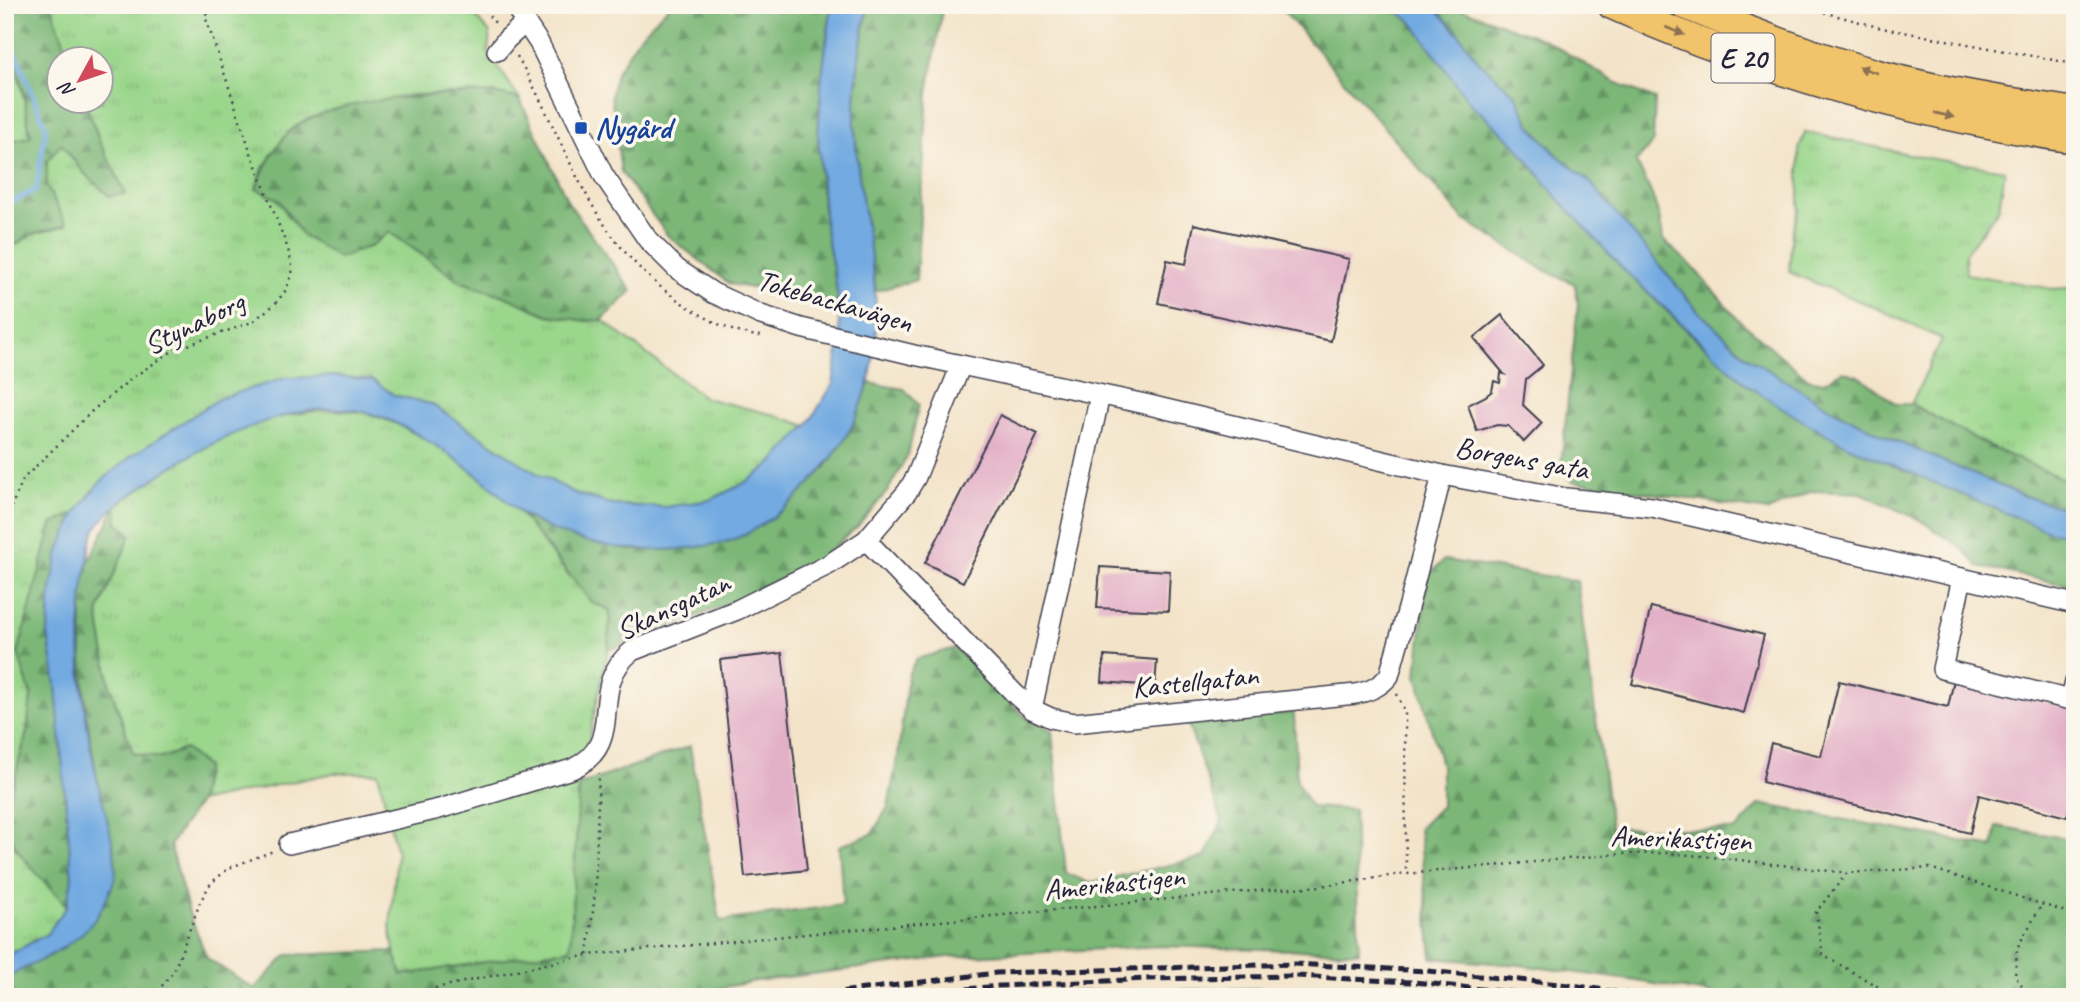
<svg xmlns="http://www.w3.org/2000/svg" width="2080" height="1002" font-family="Caveat,sans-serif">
<defs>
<pattern id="grass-tufts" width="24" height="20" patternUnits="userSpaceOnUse" patternTransform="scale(1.75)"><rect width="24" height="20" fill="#9ad68b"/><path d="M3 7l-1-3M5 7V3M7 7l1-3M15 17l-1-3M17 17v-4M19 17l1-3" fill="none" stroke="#84b779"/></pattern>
<pattern id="forest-firs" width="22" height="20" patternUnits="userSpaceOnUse" patternTransform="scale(1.75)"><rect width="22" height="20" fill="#7bb777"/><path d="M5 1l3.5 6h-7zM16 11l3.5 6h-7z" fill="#649463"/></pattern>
</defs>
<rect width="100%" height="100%" fill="#fbf7ec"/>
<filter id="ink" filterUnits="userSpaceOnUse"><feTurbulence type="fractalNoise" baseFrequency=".0143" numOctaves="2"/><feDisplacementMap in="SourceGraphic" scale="14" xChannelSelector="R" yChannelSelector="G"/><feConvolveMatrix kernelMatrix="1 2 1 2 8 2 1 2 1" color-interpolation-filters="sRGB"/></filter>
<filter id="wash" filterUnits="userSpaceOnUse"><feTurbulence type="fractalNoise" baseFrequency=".00686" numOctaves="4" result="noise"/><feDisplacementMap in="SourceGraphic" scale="28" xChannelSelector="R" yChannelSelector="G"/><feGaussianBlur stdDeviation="1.57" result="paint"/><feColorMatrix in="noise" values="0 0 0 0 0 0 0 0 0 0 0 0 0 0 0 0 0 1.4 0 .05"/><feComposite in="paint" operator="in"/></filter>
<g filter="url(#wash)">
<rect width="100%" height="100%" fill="#f3e3c8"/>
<g fill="url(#grass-tufts)" stroke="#5e7c63" stroke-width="2">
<path d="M51 5H466L490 33 488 52 520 99 494 93 412 95 344 108 305 120 283 139 263 168 256 189 278 199 288 217 371 246 389 232 462 282 586 321 602 320 705 398 775 415 807 426 769 466 743 484 710 500 666 507 613 505 575 493 536 473 431 404 394 395 372 380 337 376 99 483 75 514 52 524 19 653 31 696 27 732 5 813V251L33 234 67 225 47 187V161L61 144 84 173 100 142 85 102H102V60L70 59Z"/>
<path d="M5 44C22 73 25 105 30 137L8 141 5 143Z"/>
<path d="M1805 132 1927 158 2005 170 1999 208 1965 254 1966 274 2053 289 2075 287V484L1993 449 1911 404 1942 339 1876 308 1789 272 1792 232 1799 210V150Z"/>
<path d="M321 410 364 412 397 424 436 445 486 482 520 513 568 575 610 610 608 650 579 785 571 949 402 975 394 951 390 927 397 854 378 773H333L199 802 206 767 133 753 110 686 98 613 130 534 117 523 116 506C156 477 214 434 262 422 282 416 302 413 321 410Z"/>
<path d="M5 825 15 848 67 906 47 934 5 957Z"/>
</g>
<g fill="url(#forest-firs)" stroke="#4e6c59" stroke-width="2">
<path d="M5 5H51L70 59 60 60V102H85L100 142 126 194 109 196 84 173 61 144 47 161V187L67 225 33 234 5 251V143L8 141 30 137 23 89 12 55 5 44Z"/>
<path d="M670 5H832C819 78 815 151 825 225 829 252 836 277 838 304L730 284 668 236 621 172 611 95 616 73 639 37Z"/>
<path d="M868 5H943L928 93 916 280 876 291C868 236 857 180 855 124 853 85 860 43 868 5Z"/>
<path d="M1277 5H1388L1412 22 1470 103 1514 143 1557 197 1622 268 1700 343 1848 446 2048 530 2075 536V587L1978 566 1962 548 1920 520 1861 493 1812 491 1768 511 1571 481 1561 466 1578 304 1575 284 1546 271 1463 219 1282 9Z"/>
<path d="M1433 5H1451L1545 40 1615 82 1655 99 1653 142 1636 162C1650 188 1660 210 1663 240L1690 264 1738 319 1808 379 1824 382 1842 371 1861 377 1896 404H1911L1992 448 2075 484V511L2024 496 1889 438 1831 409 1746 356 1697 310 1530 125 1516 95 1478 61 1458 33Z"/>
<path d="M494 93 520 99 568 202 632 291 602 320 586 321 548 315 504 296 462 282 389 232 371 246 339 258 302 235 278 199 256 189C265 164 281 132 306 120 359 95 436 95 494 93Z"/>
<path d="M869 383 904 389 919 405 908 455 887 492 857 527 813 565 721 607 608 650 610 610 591 602 520 513 552 530 628 550H669L733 540 775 516 803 491 826 467 852 427Z"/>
<path d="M116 506 117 523 131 534 98 613 110 686 133 753 161 758 185 749 206 767 199 802 170 845 189 913 207 958 254 989 287 955 394 951 402 975 570 949 579 785 690 746 720 921 843 905 839 846 872 834 888 807 898 755 908 675 916 659 955 648 1025 717 1052 731 1066 873 1089 883 1205 857 1222 821 1187 721 1294 713 1297 782 1311 807 1354 810 1359 952 1160 946 948 957 756 981 675 997H5V978L64 948 96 773 86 713 82 660V587L88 563Z"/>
<path d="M75 514 59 551 51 589 48 634 56 685 72 878 67 906C45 880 5 849 5 813L27 732 31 696 18 653 52 524Z"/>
<path d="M1444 560 1577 581 1611 828 1736 830 1760 804 1993 847 1997 826 2075 840V997H1730L1637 981 1520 965 1432 958 1419 828 1441 806V765L1417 676 1427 576Z"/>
<path d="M1336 987 1337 997H1007L1070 992Z"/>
</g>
<g fill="#72aae1" stroke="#4a668e" stroke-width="2">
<path d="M832 5H868C860 43 854 84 855 123 857 235 909 338 842 443 816 482 779 520 735 539 722 544 705 546 690 548 633 554 574 546 524 515 511 507 501 495 489 485 458 459 405 421 364 412 294 396 201 445 145 485 136 492 124 498 116 506 108 513 97 525 93 535 90 542 89 553 88 561 73 631 82 710 97 778 102 801 119 857 115 877 113 886 101 911 96 918 75 947 36 962 5 978V957L47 934 67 906 72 878 56 686 48 634 51 589 59 551 75 514 99 483 133 455 220 398 285 378 337 376 373 380 394 395 431 404 536 473 575 493 613 505 666 507 710 500 743 484 769 466 807 426 833 384 840 338 837 289 825 226 818 135 822 75Z"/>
<path d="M1388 5H1433L1458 33 1478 61 1516 95 1530 125 1555 153 1590 182 1697 310 1746 356 1831 409 1889 438 2024 496 2075 511V536L2048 531 1848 446 1798 418 1747 385 1622 268 1557 197 1514 143 1470 103 1412 22Z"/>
</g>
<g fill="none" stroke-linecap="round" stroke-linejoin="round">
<path stroke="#72aae1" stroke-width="5" d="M5 33 19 61 46 128 36 190 13 201 5 202"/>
</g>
<g id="blocks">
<g fill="#e3b1c7">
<path d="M1194 224 1349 259 1331 341 1158 303 1167 260 1186 264Z"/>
<path d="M1502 315 1543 365 1526 379 1523 405 1542 423 1524 442 1508 426 1497 425 1477 431 1468 405 1486 396 1492 391 1494 381 1500 383 1501 373 1504 374 1474 338Z"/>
<path d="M1000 415 1038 434 963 582 925 563Z"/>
<path d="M1100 567 1170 571 1168 611 1097 608Z"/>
<path d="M1651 607 1764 635 1744 713 1632 684Z"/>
<path d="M782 653 807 870 745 877 720 660Z"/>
<path d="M1104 656 1157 660 1155 686 1102 682Z"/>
<path d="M1954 680 2075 709V786L2067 817 1979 795 1970 833 1762 782 1771 743 1821 756 1839 681 1948 707Z"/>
</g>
</g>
</g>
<g filter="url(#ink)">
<use href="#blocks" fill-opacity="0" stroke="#413f50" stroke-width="2"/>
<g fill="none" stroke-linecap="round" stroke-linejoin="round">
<defs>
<g id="minor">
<path d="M514 5 539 43 604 176 648 240 677 269 713 293 761 315 801 328 914 355 1145 404 1442 475 1566 498 1652 507 2075 604"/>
<path d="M497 51 507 39 526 22"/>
<path d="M866 540 1016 695 1032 709 1051 718 1074 723 1356 694C1369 691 1380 687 1389 676L1410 601 1442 475"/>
<path d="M1962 578 1942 669 2071 700 2075 682"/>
<path d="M1032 709 1100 395"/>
<path d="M289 844 439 809 572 769C630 742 584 689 632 651L737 610 828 565 866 540 907 492 916 477 961 365"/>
</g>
<g id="highway">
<path d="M1612 5C1759 72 1916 115 2075 139"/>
<path d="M1685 5C1749 31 1815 57 1881 75 1945 92 2010 102 2075 112"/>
</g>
</defs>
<use href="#minor" stroke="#413f50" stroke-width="22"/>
<use href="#highway" stroke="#413f50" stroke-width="31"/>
<g stroke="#413f50" stroke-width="2.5" stroke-dasharray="2 5" stroke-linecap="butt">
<path d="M480 5 496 24"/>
<path d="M1797 5 1882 28 2075 64"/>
<path d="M517 56C574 155 588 245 693 310 715 323 736 335 762 336"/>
<path d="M5 520 24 478 92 411 132 378 174 350 252 322 275 304 286 290 293 270 288 249 251 153 206 19 207 5"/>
<path d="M1397 694 1405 713 1406 874"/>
<path d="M588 955 595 893 599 773"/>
<path d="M153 997 174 971 201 900 211 883 229 868 273 851"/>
<path d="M394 997 588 955 1242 892 1321 886 1396 875 1619 854 1668 853 1723 858 1847 873"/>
<path d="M1896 997 1823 955 1816 912 1847 873 1930 868 2075 915"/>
<path d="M2030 997 2015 976 2017 948 2041 906"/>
</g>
<use href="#minor" stroke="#fff" stroke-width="19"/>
<use href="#highway" stroke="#f1c36a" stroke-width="28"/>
<g stroke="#22223b" stroke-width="5" stroke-dasharray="10 5" stroke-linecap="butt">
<path d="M799 997 996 973 1294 964 1428 971 1579 986 1650 997"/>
<path d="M877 997 999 986 1147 979 1294 976 1413 982 1560 997"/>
</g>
</g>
<defs><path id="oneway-solid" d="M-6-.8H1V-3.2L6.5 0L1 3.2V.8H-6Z" transform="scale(1.75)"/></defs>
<g fill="#8a7252">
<use href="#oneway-solid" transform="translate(1675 31) rotate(22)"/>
<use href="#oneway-solid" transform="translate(1868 70) rotate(-162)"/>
<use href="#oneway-solid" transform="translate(1944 115) rotate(13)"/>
</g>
</g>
<rect fill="#1a4fb4" stroke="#fbf7ec" stroke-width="2.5" x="574" y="121" width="14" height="14" rx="3.5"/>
<g text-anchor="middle" stroke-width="7" stroke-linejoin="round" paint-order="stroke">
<rect fill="#fbf7ec" stroke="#636270" stroke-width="2" x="1711.5" y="33.5" width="63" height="49" rx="5"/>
<g font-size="28" font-weight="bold" fill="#22223b">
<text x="1743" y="68">E 20</text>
</g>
<g font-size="30" font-weight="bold" fill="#164399" stroke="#fbf7ec" text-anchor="start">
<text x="595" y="138">Nygård</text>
</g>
<g font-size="30" fill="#22223b" stroke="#fbf7ec">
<text transform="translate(835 301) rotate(16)" y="10">Tokebackavägen</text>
<text transform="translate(194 323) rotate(-26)" y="10">Stynaborg</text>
<text transform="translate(1522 458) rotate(10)" y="10">Borgens gata</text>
<text transform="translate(673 606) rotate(-25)" y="10">Skansgatan</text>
<text transform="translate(1195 681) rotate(-6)" y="10">Kastellgatan</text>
<text transform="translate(1681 838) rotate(2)" y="10">Amerikastigen</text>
<text transform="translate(1114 883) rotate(-6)" y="10">Amerikastigen</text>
</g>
</g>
<rect width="2080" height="1002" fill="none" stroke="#fbf7ec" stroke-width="28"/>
<g transform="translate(80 80) rotate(230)"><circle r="33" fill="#fbf7ec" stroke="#a4a2a5" stroke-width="2"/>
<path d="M0-5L12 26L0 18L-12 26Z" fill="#d1495b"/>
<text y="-10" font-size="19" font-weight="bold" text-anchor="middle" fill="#22223b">N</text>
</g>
</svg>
